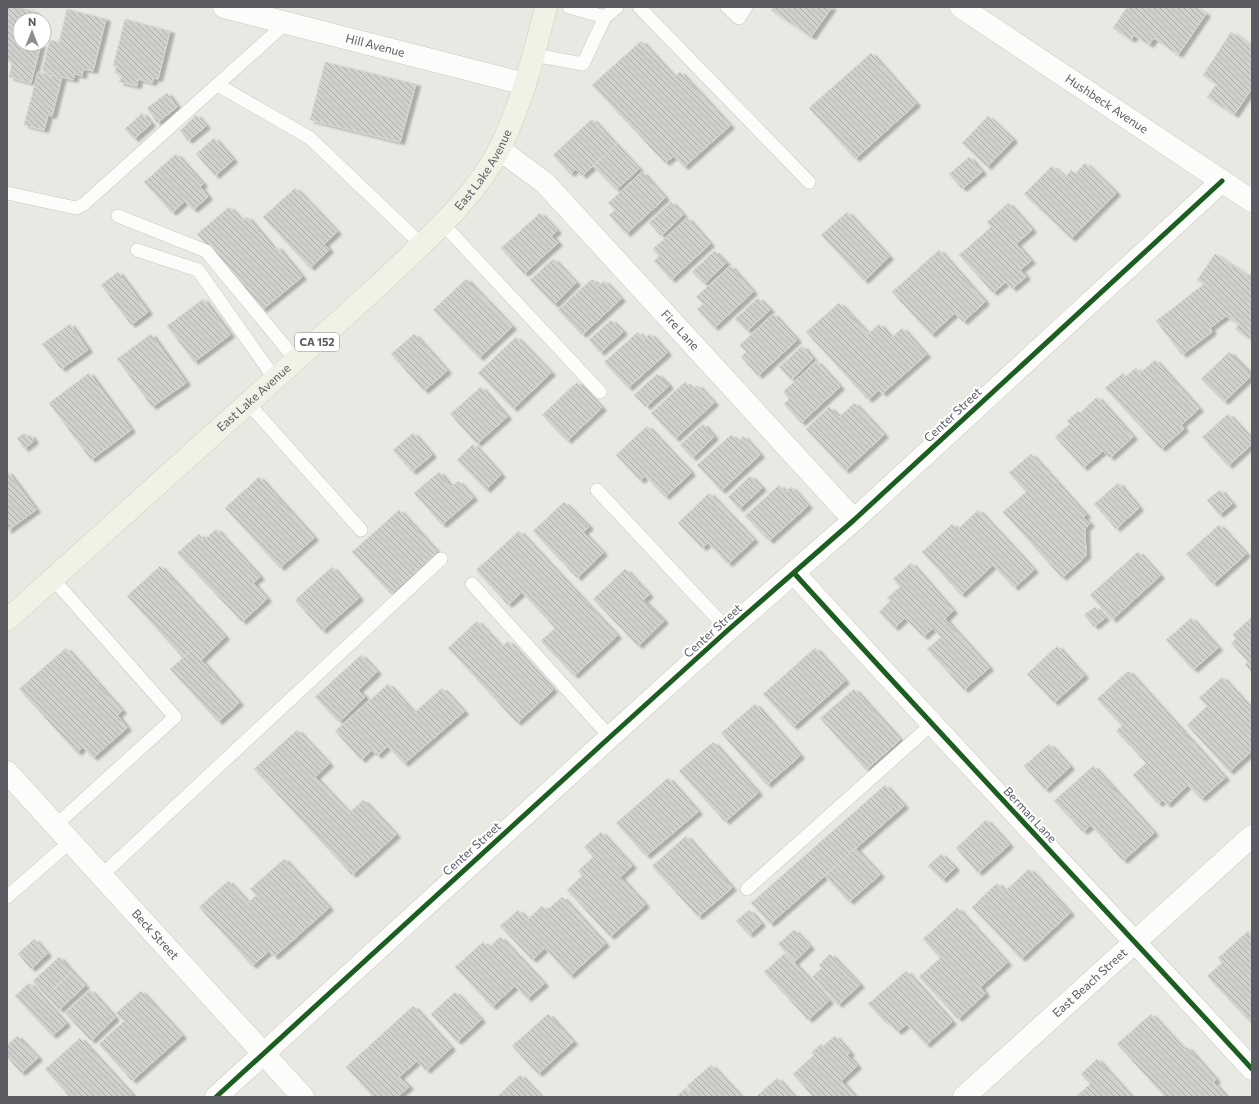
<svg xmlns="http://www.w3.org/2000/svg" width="1259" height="1104" font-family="Commissioner,sans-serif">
<defs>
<pattern id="building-back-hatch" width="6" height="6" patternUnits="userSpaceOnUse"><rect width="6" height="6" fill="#d0d0cd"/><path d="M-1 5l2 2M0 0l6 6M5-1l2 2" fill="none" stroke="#acacaa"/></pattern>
<filter id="shadow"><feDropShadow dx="4.5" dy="2.5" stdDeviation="1" flood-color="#0004"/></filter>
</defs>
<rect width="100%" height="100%" fill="#e9e9e4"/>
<g fill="url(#building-back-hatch)" stroke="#d8d8d3" filter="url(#shadow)">
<path d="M7 7H16L34 11 31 20H20V44H41L31 83 9 77 12 63 7 61Z"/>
<path d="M774 7H832L811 37 771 10Z"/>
<path d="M1127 7H1196L1206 14 1178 55 1154 38 1149 45 1134 35 1131 40 1113 28Z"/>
<path d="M67 9 106 19 93 71 83 69 82 76 75 74 73 80 62 77 52 116 48 115 44 130 24 125 38 72 54 76V73L42 71 50 40 59 42Z"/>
<path d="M125 19 170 31 158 79 154 78 152 83 138 79 137 86 119 82 122 75 115 73 116 67 113 66Z"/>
<path d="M1231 32 1252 46V88L1234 115 1207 97 1217 84 1203 75Z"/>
<path d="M641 41 674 77 680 72 730 126 684 167 674 156 665 163 592 85Z"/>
<path d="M871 53 916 104 855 159 809 108Z"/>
<path d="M325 62 416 84 400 142 310 120Z"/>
<path d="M167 93 177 107 157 123 147 108Z"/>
<path d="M142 113 151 124 134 139 125 129Z"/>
<path d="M196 115 206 126 188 141 180 131Z"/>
<path d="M988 116 1013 140 987 167 962 143Z"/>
<path d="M592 119 616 145 582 176 576 169 570 174 553 155Z"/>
<path d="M214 138 233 160 215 176 196 154Z"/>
<path d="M616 145 639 169 616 190 593 166Z"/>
<path d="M176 154 203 184 200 187 208 197 193 210 185 201 172 213 144 182Z"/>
<path d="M969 157 982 172 962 189 949 174Z"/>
<path d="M1085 163 1116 193 1071 239 1024 194 1052 166 1065 177 1071 170 1075 174Z"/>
<path d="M642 172 665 198 626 234 609 215 615 210 608 203Z"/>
<path d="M295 188 337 232 324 244 329 250 310 268 263 217Z"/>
<path d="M671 202 683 215 661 236 649 223Z"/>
<path d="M1008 203 1032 230 1016 244 1031 261 1020 270 1026 277 1012 289 1006 282 993 293 959 255 991 227 987 222Z"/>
<path d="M229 207 242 221 247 217 274 249 277 247 302 277 262 310 197 234Z"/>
<path d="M847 212 889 257 864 281 821 235Z"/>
<path d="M540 213 557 231 551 236 558 243 524 274 501 248Z"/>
<path d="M687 218 710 244 671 280 654 261 659 256 653 249Z"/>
<path d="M939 250 985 302 963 322 955 313 931 335 892 292Z"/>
<path d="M714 251 726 263 704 284 692 272Z"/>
<path d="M1215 254 1248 276 1252 272V340L1235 329 1239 324 1226 316 1210 328 1212 332 1182 355 1156 321 1204 284 1197 280Z"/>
<path d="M553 259 576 283 554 305 530 280Z"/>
<path d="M730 266 753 292 714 328 697 309 703 304 696 297Z"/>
<path d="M118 272 148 312 131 325 101 285Z"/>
<path d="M466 279 512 327 479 358 433 310Z"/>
<path d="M592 279 598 286 604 281 621 299 582 335 558 310Z"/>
<path d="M758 298 770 310 747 331 735 319Z"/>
<path d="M203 299 230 335 194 362 167 326Z"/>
<path d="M839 303 868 334 879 324 891 338 902 328 926 355 882 394 879 390 868 400 806 332Z"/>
<path d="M773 314 797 340 758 376 741 357 746 352 740 345Z"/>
<path d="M611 320 623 332 600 353 589 340Z"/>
<path d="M70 324 88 350 61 369 42 344Z"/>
<path d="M638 332 644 339 650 334 667 353 628 388 604 362Z"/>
<path d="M151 334 186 383 152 407 117 359Z"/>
<path d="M414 334 447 371 424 391 391 354Z"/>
<path d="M516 337 551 373 513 409 478 373Z"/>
<path d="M802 346 813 359 791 380 779 367Z"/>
<path d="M1229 352 1252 375 1224 402 1201 379Z"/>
<path d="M1155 360 1199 409 1181 425 1184 429 1161 449 1105 388 1123 373 1126 376 1136 368 1140 373Z"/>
<path d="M816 361 840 387 801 423 784 404 789 399 783 392Z"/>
<path d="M89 373 131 430 91 460 49 403Z"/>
<path d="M657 374 669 386 646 407 634 395Z"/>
<path d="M577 382 602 408 567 441 542 415Z"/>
<path d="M685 382 692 390 697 385 714 403 675 439 651 413Z"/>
<path d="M481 387 507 417 477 444 450 414Z"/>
<path d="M1097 397 1133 437 1110 458 1103 451 1083 468 1055 437 1070 424 1067 421 1078 411 1080 413Z"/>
<path d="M854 403 884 435 845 471 806 429 829 407 839 417Z"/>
<path d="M1228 414 1252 440V444L1228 466 1202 437Z"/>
<path d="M703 424 714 437 692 458 680 445Z"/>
<path d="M647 426 691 473 665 497 645 476 640 481 616 455Z"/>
<path d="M25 433 28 437 30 435 34 441 24 449 17 438Z"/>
<path d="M413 433 432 455 412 472 393 450Z"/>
<path d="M731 435 738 442 743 436 760 455 721 491 697 465Z"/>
<path d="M473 444 501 475 486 490 457 460Z"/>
<path d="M1031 454 1086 515 1083 517 1090 524 1085 529 1086 556 1062 578 1003 512 1026 492 1009 473Z"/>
<path d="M7 471 36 510 7 531Z"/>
<path d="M439 472 451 487 458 481 473 498 442 525 414 493Z"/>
<path d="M750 476 762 488 739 509 728 497Z"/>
<path d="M259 477 314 538 280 568 225 508Z"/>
<path d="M1118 483 1139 508 1116 529 1094 504Z"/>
<path d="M779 485 785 492 791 487 808 506 769 541 745 516Z"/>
<path d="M1220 490 1232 504 1219 515 1207 500Z"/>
<path d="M709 493 754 540 728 564 708 543 702 548 678 523Z"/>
<path d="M564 502 589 527 583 532 603 553 577 578 533 531Z"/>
<path d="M399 510 437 552 391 594 352 552Z"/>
<path d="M978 510 1034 570 1014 588 993 565 961 595 922 552 952 524 957 530Z"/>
<path d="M1219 525 1246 554 1213 584 1186 554Z"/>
<path d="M216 529 260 577 253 583 267 599 242 622 177 553 199 534 204 540Z"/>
<path d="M519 531 617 636 574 676 541 641 555 628 522 592 508 605 476 570Z"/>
<path d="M1138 552 1160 576 1112 620 1090 595Z"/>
<path d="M911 563 953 611 945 619 989 668 964 690 927 649 941 637 933 628 923 637 905 618 894 628 879 612 890 601 887 598 900 587 893 579Z"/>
<path d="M160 566 225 637 201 660 192 650 183 658 127 596Z"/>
<path d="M332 567 359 598 322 631 295 600Z"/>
<path d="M625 569 649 595 643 600 664 621 638 646 593 599Z"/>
<path d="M1095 607 1105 618 1094 627 1084 615Z"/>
<path d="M1252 617V673L1245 664 1248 662 1231 643 1236 639 1233 634Z"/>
<path d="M1191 618 1218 648 1193 670 1166 640Z"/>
<path d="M477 621 501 647 508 641 553 690 517 723 448 648Z"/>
<path d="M1057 646 1084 676 1054 703 1027 674Z"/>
<path d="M66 648 122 711 117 715 127 728 93 758 83 747 77 753 19 689Z"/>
<path d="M815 648 845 681 793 727 763 694Z"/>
<path d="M192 650 239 703 218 722 170 669Z"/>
<path d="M361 655 377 672 358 690 365 697 339 722 315 697Z"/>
<path d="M1128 671 1225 778 1201 799 1188 785 1167 805 1163 800 1158 804 1133 775 1146 763 1116 731 1122 726 1097 699Z"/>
<path d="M1222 677 1252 710V737L1249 740 1252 744V751L1229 772 1187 725 1207 706 1199 698Z"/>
<path d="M388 684 414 713 442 688 464 712 404 764 388 746 377 756 372 750 361 760 335 731Z"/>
<path d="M854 689 900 740 866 770 820 718Z"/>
<path d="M755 704 800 756 767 785 721 733Z"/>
<path d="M297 730 329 764 315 777 349 813 363 800 396 835 352 875 254 769Z"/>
<path d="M713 742 758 793 725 822 679 771Z"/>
<path d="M1049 744 1070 767 1045 790 1024 766Z"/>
<path d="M1093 766 1154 833 1123 861 1091 825 1083 832 1054 801Z"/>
<path d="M668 778 698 812 646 856 616 823Z"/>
<path d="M885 785 904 806 770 924 751 903Z"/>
<path d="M986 820 1009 845 978 873 956 848Z"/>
<path d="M601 832 632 866 620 877 645 905 610 937 567 890 582 876 578 871 593 857 584 847Z"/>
<path d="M686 836 732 888 698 917 652 866Z"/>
<path d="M855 848 880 875 849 902 825 876Z"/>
<path d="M941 854 955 868 942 880 928 866Z"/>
<path d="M284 859 329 908 274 957 269 951 252 966 199 907 228 881 248 903 256 895 250 889Z"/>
<path d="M1029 869 1070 913 1021 959 972 907 997 883 1005 891Z"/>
<path d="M562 897 605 944 570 976 545 948 532 960 500 926 518 910 527 920 542 906 546 911Z"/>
<path d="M957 908 1007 963 980 987 985 994 958 1019 919 977 940 958 923 939Z"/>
<path d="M749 910 761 924 749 935 736 921Z"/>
<path d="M794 930 810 947 794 962 778 944Z"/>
<path d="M1248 931 1252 936V1024L1207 976 1222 963 1218 958Z"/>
<path d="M500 937 544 984 527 999 515 986 492 1007 455 967 483 942 488 948Z"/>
<path d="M34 939 47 954 31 969 18 954Z"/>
<path d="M785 953 829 1001 808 1020 764 972Z"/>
<path d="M830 954 860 985 838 1005 812 977 822 968 819 965Z"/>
<path d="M59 957 72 972 46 996 33 981Z"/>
<path d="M906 971 952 1022 926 1045 907 1024 897 1032 887 1021 885 1022 868 1004Z"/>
<path d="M72 972 85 986 59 1010 46 996Z"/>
<path d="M29 983 66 1024 52 1036 15 996Z"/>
<path d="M90 990 115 1018 91 1041 65 1013Z"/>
<path d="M141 991 182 1036 132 1081 99 1044 124 1021 116 1013Z"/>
<path d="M455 992 481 1020 457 1042 431 1014Z"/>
<path d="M413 1006 451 1048 426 1071 417 1061 399 1077 409 1087 397 1097H373L346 1067Z"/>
<path d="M548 1014 573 1042 538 1074 512 1046Z"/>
<path d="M1151 1014 1184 1050 1187 1047 1216 1080 1213 1082 1226 1097H1165L1117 1044Z"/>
<path d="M17 1036 38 1058 21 1073 7 1057V1045Z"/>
<path d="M835 1036 850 1053 847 1055 857 1066 841 1081 855 1097H813L793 1074 814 1055 812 1052 821 1044 823 1046Z"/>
<path d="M80 1038 132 1095 130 1097H70L45 1069Z"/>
<path d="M1097 1059 1131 1097H1076L1090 1084 1081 1074Z"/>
<path d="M711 1065 741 1097H697L687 1086Z"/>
<path d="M520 1075 541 1097H497Z"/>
<path d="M777 1078 794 1097H756Z"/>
<path d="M686 1088 694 1097H676Z"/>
</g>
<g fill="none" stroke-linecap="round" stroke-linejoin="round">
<defs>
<g id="service">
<path d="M569 7 605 17 617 7"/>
<path d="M639 7 809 182"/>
<path d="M727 7 739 18 746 7"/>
<path d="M534 55 583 64 605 17"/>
<path d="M218 85 310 138 421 244"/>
<path d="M7 193 76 208 84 204 286 23"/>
<path d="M118 216 206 251 296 360"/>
<path d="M442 223 600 392"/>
<path d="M137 250 198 270 275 379"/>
<path d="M248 403 361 530"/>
<path d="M597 490 728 630"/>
<path d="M53 579 175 717 56 825"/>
<path d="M472 584 610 737"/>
<path d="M102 875 441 559"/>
<path d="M747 889 932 724"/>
<path d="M7 897 71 841"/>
</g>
<g id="minor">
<path id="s1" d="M224 7 525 84"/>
<path id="s2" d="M499 149 545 183 854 520"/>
<path d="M794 573C945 740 1100 903 1252 1069"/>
<path id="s3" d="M7 772 303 1097"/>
<path d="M216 1097 610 737 728 630 854 520 1222 181"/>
</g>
<g id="tertiary">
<path id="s4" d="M961 7 1252 201"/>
<path id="s5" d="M964 1097 1252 836"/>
</g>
<g id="primary">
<path id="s6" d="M7 620 378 286C421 244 472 203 500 148 522 103 534 55 546 7"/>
</g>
</defs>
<use href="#service" stroke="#c7c7c6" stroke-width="14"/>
<use href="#minor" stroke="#c7c7c6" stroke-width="23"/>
<use href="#tertiary" stroke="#c7c7c6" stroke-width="23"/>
<use href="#primary" stroke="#d1ceb2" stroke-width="23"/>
<use href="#service" stroke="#fcfcfb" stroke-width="13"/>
<use href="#minor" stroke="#fcfcfb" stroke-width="22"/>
<use href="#tertiary" stroke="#fcfcfb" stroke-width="22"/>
<use href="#primary" stroke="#f1f2e6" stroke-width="22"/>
<defs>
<g id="cycleway">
<path d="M794 573C945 740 1100 903 1252 1069"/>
<path d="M216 1097 610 737 728 630 854 520 1222 181"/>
</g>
</defs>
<use href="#cycleway" stroke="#fff" stroke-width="8"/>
<use href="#cycleway" stroke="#1b5e20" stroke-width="5"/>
</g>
<g text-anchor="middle" stroke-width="4" stroke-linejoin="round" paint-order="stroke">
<rect fill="#fff" stroke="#8c8d91" stroke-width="1" x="295" y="333" width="44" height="18" rx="3"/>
<g font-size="11" font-weight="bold" fill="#5a5c62">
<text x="317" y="346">CA 152</text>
</g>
<g font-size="12" fill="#5a5c62" stroke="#fff">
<text dy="4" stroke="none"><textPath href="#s1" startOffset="156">Hill Avenue</textPath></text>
<text dy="4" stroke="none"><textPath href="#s4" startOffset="175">Hushbeck Avenue</textPath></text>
<text dy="4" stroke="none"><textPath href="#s6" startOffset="657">East Lake Avenue</textPath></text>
<text dy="4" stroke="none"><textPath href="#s2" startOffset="257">Fire Lane</textPath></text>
<text dy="4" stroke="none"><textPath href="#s6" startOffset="332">East Lake Avenue</textPath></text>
<text transform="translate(953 415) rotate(-43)" y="4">Center Street</text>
<text transform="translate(713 631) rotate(-42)" y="4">Center Street</text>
<text transform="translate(1030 815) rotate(47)" y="4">Berman Lane</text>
<text transform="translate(472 849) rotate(-42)" y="4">Center Street</text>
<text dy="4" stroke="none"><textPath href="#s3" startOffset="220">Beck Street</textPath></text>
<text dy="4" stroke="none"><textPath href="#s5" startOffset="170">East Beach Street</textPath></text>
</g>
</g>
<rect width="1259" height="1104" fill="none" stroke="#5a5c62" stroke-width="16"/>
<g transform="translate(32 32)"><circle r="19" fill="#ffffff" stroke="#bdbec0"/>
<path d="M0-3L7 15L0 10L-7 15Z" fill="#8c8d90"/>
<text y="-6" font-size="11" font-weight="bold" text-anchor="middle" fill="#5a5c62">N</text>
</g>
</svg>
